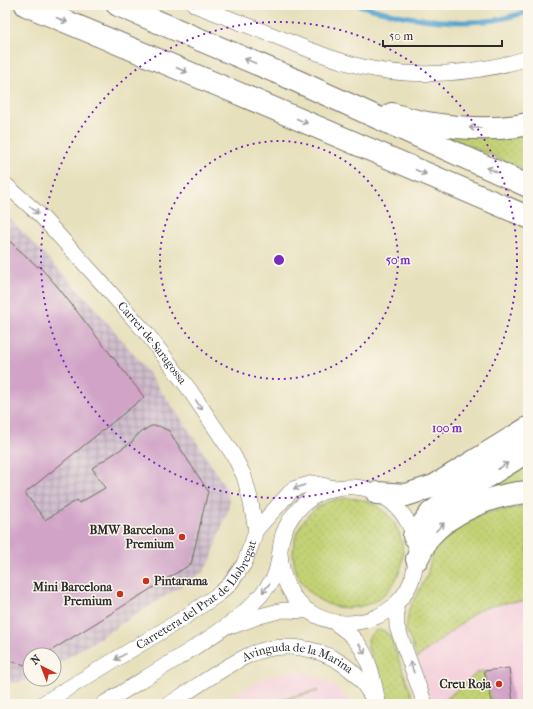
<svg xmlns="http://www.w3.org/2000/svg" width="533" height="709" font-family="'IM FELL French Canon',serif">
<defs>
<pattern id="industrial-grid" width="8" height="8" patternUnits="userSpaceOnUse"><rect width="8" height="8" fill="#d0bdcc"/><path d="M0 4h8M4 0v8" fill="none" stroke="#a99aa6"/></pattern>
<pattern id="grass-dots" width="8" height="8" patternUnits="userSpaceOnUse"><rect width="8" height="8" fill="#c3d274"/><path d="M2 2h.1M6 6h.1" fill="none" stroke="#a8b465" stroke-width="1.8" stroke-linecap="round"/></pattern>
</defs>
<rect width="100%" height="100%" fill="#fbf7ec"/>
<filter id="ink" filterUnits="userSpaceOnUse"><feTurbulence type="fractalNoise" baseFrequency=".025" numOctaves="2"/><feDisplacementMap in="SourceGraphic" scale="8" xChannelSelector="R" yChannelSelector="G"/><feConvolveMatrix kernelMatrix="1 2 1 2 8 2 1 2 1" color-interpolation-filters="sRGB"/></filter>
<filter id="wash" filterUnits="userSpaceOnUse"><feTurbulence type="fractalNoise" baseFrequency=".012" numOctaves="4" result="noise"/><feDisplacementMap in="SourceGraphic" scale="16" xChannelSelector="R" yChannelSelector="G"/><feGaussianBlur stdDeviation="0.9" result="paint"/><feColorMatrix in="noise" values="0 0 0 0 0 0 0 0 0 0 0 0 0 0 0 0 0 1.4 0 .05"/><feComposite in="paint" operator="in"/></filter>
<g filter="url(#wash)">
<rect width="100%" height="100%" fill="#e7e0bc"/>
<g fill="#f4cfdc">
<path d="M522 601 528 602V704H433L417 658 477 611 487 607Z"/>
<path d="M301 671 324 680 335 686 353 704H218L262 679 281 673Z"/>
</g>
<path fill="url(#industrial-grid)" d="M5 214 43 253 91 303 137 358 187 427 226 488 229 501 228 511 217 540 211 560 203 572 112 630 54 666V655H30V679H32L16 683 5 681Z"/>
<g fill="url(#grass-dots)" stroke="#777e50">
<path d="M528 131V171L449 137 450 134Z"/>
<path d="M528 462V486L457 505Z"/>
<circle cx="348" cy="553" r="55"/>
<path d="M520 507H528V602C512 600 492 605 477 611L417 658 406 629 409 609 427 576 434 547 451 532 472 518 492 511Z"/>
<path d="M377 630 385 631 390 636 415 704H388L368 648C367 638 369 635 377 630Z"/>
<path d="M484 671 493 704H447L445 700 478 672Z"/>
<path d="M316 690 318 691 272 704H264Z"/>
</g>
<g fill="none" stroke-linecap="round" stroke-linejoin="round">
<path stroke="#55a2ce" stroke-width="5" d="M358 5C402 18 449 26 495 20 506 18 517 15 528 12"/>
</g>
<g id="blocks">
<g fill="#d1a4c7">
<path d="M5 237 38 267 39 266 57 286 144 397 25 493 45 520 77 500 79 503 105 488 92 468 132 442 138 434 151 426H159L169 431 208 491 191 564 44 655H30V666L5 660Z"/>
<path d="M509 668 513 704H493L484 671Z"/>
</g>
</g>
</g>
<g filter="url(#ink)">
<use href="#blocks" fill-opacity="0" stroke="#6d6a5e" stroke-width="1"/>
<g fill="none" stroke-linecap="round" stroke-linejoin="round">
<defs>
<g id="minor">
<path d="M195 5C223 16 252 27 280 38 307 49 334 60 363 67 415 79 478 74 528 58"/>
<path id="s1" d="M5 184 41 216 101 282 148 335 189 389 234 456 244 476 250 498 256 530"/>
<path d="M396 604 397 627 425 704"/>
<path d="M334 622C342 628 350 633 356 641 370 657 374 682 378 702"/>
<path d="M233 626 260 616 283 610 309 611"/>
<path id="s2" d="M42 704 182 619 220 593 229 585 244 564 252 543 256 530 293 489 313 483 335 488"/>
<path d="M103 704C128 689 153 673 178 658 212 636 250 615 273 579 280 567 279 547 283 534 294 504 323 485 354 487 375 488 395 501 406 519 415 534 418 550 415 567 405 631 314 644 287 585 282 575 281 564 280 553"/>
<path id="s3" d="M169 704C195 688 220 669 247 656 282 639 325 647 353 672 363 680 369 694 377 704"/>
</g>
<g id="highway">
<path d="M26 5 235 92 528 217"/>
<path d="M118 5 286 76 528 186"/>
<path d="M392 114C430 127 489 133 528 124"/>
<path d="M377 493 406 495 434 486 528 428"/>
<path d="M414 536 431 513 449 500 528 451"/>
<path d="M417 559C421 552 424 544 429 537 451 511 495 494 528 492"/>
</g>
</defs>
<use href="#minor" stroke="#6d6a5e" stroke-width="16"/>
<use href="#highway" stroke="#6d6a5e" stroke-width="24"/>
<use href="#minor" stroke="#fff" stroke-width="15"/>
<use href="#highway" stroke="#fff" stroke-width="22"/>
</g>
<defs><path id="oneway-shaft" d="M-6 0H5M1.5-3L5.5 0L1.5 3" fill="none" stroke-width="1.6" stroke-linecap="round" stroke-linejoin="round"/></defs>
<g stroke="#a0a0a0">
<use href="#oneway-shaft" transform="translate(62 20) rotate(23)"/>
<use href="#oneway-shaft" transform="translate(250 61) rotate(-157)"/>
<use href="#oneway-shaft" transform="translate(182 70) rotate(23)"/>
<use href="#oneway-shaft" transform="translate(302 121) rotate(24)"/>
<use href="#oneway-shaft" transform="translate(475 128) rotate(-177)"/>
<use href="#oneway-shaft" transform="translate(492 170) rotate(-156)"/>
<use href="#oneway-shaft" transform="translate(421 172) rotate(23)"/>
<use href="#oneway-shaft" transform="translate(34 210) rotate(42)"/>
<use href="#oneway-shaft" transform="translate(199 405) rotate(56)"/>
<use href="#oneway-shaft" transform="translate(503 466) rotate(-32)"/>
<use href="#oneway-shaft" transform="translate(299 487) rotate(160)"/>
<use href="#oneway-shaft" transform="translate(440 527) rotate(-45)"/>
<use href="#oneway-shaft" transform="translate(266 588) rotate(129)"/>
<use href="#oneway-shaft" transform="translate(362 649) rotate(60)"/>
<use href="#oneway-shaft" transform="translate(120 657) rotate(149)"/>
<use href="#oneway-shaft" transform="translate(412 667) rotate(-109)"/>
</g>
</g>
<g fill="none" stroke="#7b2cbf" stroke-width="2" stroke-dasharray="2 4">
<circle cx="279" cy="260" r="119"/>
<circle cx="279" cy="260" r="238"/>
</g>
<g fill="#c8321e" stroke="#fbf7ec" stroke-width="1.5">
<circle cx="182" cy="537" r="4"/>
<circle cx="146" cy="581" r="4"/>
<circle cx="120" cy="594" r="4"/>
<circle cx="499" cy="684" r="4"/>
</g>
<g text-anchor="middle" stroke-width="3" stroke-linejoin="round" paint-order="stroke">
<g font-size="12" fill="#2b2b2b" stroke="#fbf7ec">
<text dy="4" stroke="none"><textPath href="#s1" startOffset="217">Carrer de Saragossa</textPath></text>
<text dy="4" stroke="none"><textPath href="#s2" startOffset="192">Carretera del Prat de Llobregat</textPath></text>
<text dy="4" stroke="none"><textPath href="#s3" startOffset="145">Avinguda de la Marina</textPath></text>
</g>
<g font-size="12" font-weight="bold" fill="#2b2b2b" stroke="#fbf7ec" text-anchor="end">
<text x="174" y="534">BMW Barcelona<tspan x="174" dy="14">Premium</tspan></text>
<text x="154" y="585" text-anchor="start">Pintarama</text>
<text x="112" y="591">Mini Barcelona<tspan x="112" dy="14">Premium</tspan></text>
<text x="491" y="688">Creu Roja</text>
</g>
</g>
<circle cx="279" cy="260" r="6" fill="#7b2cbf" stroke="#fbf7ec" stroke-width="2"/>
<g font-size="12" text-anchor="middle" font-weight="bold" fill="#7b2cbf" stroke="#fbf7ec" stroke-width="3" stroke-linejoin="round" paint-order="stroke">
<text x="398" y="264">50 m</text>
<text x="447" y="432">100 m</text>
</g>
<rect width="533" height="709" fill="none" stroke="#fbf7ec" stroke-width="20"/>
<g transform="translate(42 667) rotate(318)"><circle r="19" fill="#fbf7ec" stroke="#a8a59f"/>
<path d="M0-3L7 15L0 10L-7 15Z" fill="#c8321e"/>
<text y="-6" font-size="11" font-weight="bold" text-anchor="middle" fill="#2b2b2b">N</text>
</g>
<path d="M383 40v6h119v-6" fill="none" stroke="#2b2b2b" stroke-width="2"/>
<text x="389" y="40" font-size="12" fill="#2b2b2b" stroke="#fbf7ec" stroke-width="3" paint-order="stroke">50 m</text>
</svg>
